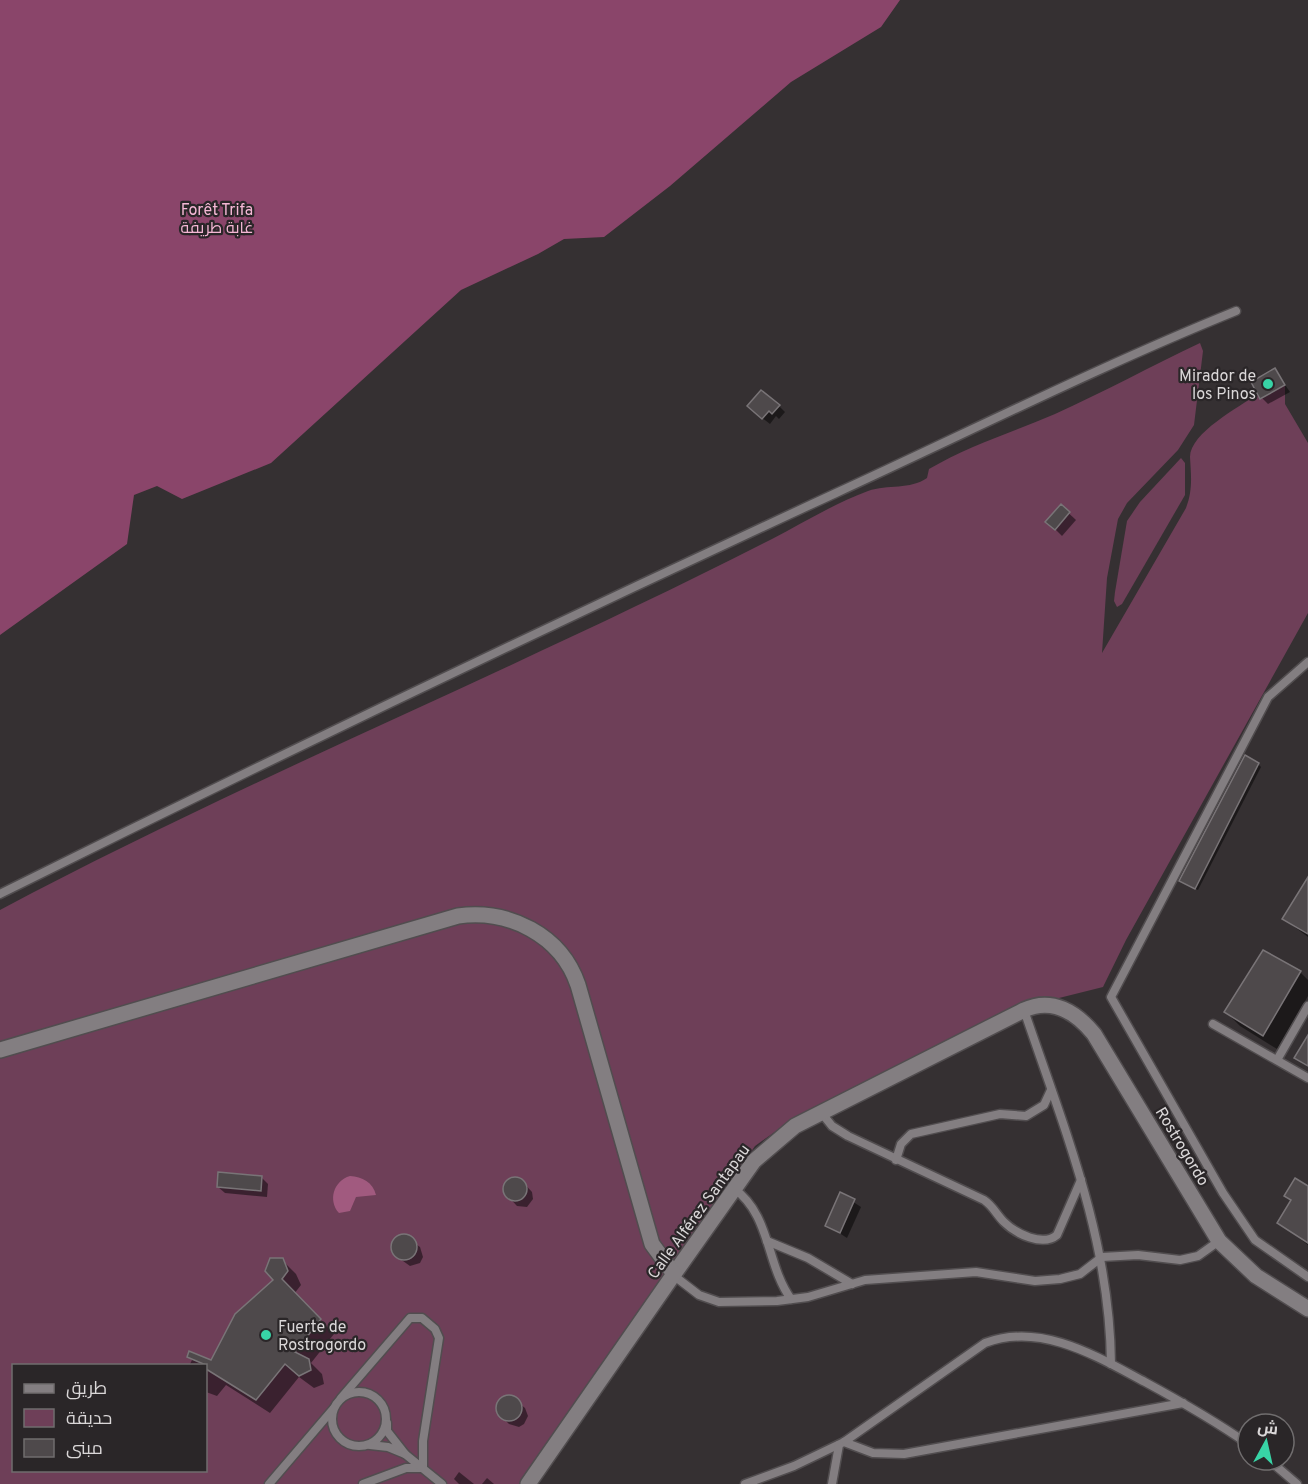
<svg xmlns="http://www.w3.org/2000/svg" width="1308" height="1484" font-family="Overpass,Cairo,sans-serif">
<rect width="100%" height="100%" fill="#353032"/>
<g fill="#6e3f58" fill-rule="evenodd">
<path d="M1200 343 1203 351 1194 425 1178 450 1127 503 1118 519 1107 578 1102 653 1186 508C1193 490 1191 475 1190 457 1190 433 1239 407 1258 394L1261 399 1285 385V404L1308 443V613L1126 940 1103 987 1027 1006 793 1119 755 1146 519 1484H0V910C252 776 518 669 772 539 803 523 835 503 868 491 888 484 910 490 927 478L929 469C968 446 1013 432 1055 414 1104 392 1151 366 1200 343ZM14 1366H206V1470H14Z"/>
<path d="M1181 458 1185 463V495L1122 604 1117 607 1114 601 1115 592 1127 521 1140 502Z"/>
</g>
<path fill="#8a456a" d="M0 0H900L881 27 791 82 670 186 604 237 564 239 538 254 461 290 271 463 182 499 157 486 134 495 127 544 0 635Z"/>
<path fill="#a15a7f" d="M350 1176C362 1177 373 1182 376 1195L356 1197 350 1211 339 1213C328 1201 333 1181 350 1176Z"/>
<g fill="#0007">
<path d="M1275 370 1290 392 1268 404 1262 398Z"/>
<path d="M779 406 785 412 779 419 776 416 770 424 756 413Z"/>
<path d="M1061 506 1076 520 1062 536 1054 528Z"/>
<path d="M1258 764 1261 767 1198 890 1184 883Z"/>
<path d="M1308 880V937L1284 919Z"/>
<path d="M1300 972 1308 980V996L1277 1049 1240 1026 1226 1012Z"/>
<path d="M261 1177 268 1184 267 1197 225 1193 218 1187Z"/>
<path d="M512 1178 521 1180 532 1192 533 1199 527 1207 517 1206 505 1193 504 1186Z"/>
<path d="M1308 1188V1245L1279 1223 1292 1202 1286 1195Z"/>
<path d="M841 1194 861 1207 847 1238 827 1225Z"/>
<path d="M404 1236 420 1247 423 1257 420 1263 410 1266 396 1256 393 1246 396 1239Z"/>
<path d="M282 1260 296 1274 301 1285 294 1294 334 1334 311 1363 322 1374 324 1384 314 1388 299 1377 270 1413 226 1385 217 1396 206 1392V1366H189L192 1360 188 1356 212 1362 275 1280Z"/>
<path d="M511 1397 525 1408 528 1416 524 1424 519 1427 509 1424 502 1417 498 1407 503 1399Z"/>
<path d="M459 1472 474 1484H459L454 1479Z"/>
<path d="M487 1478 494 1484H482Z"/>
</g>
<g fill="#4e494b" stroke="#797477" stroke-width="1.5">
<path d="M1275 368 1285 385 1260 399 1251 382Z"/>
<path d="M761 390 780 405 772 414 769 411 762 419 747 406Z"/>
<path d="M1061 504 1070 512 1055 530 1045 522Z"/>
<path d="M1245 755 1259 763 1195 889 1179 881Z"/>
<path d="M1308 877V934L1282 919Z"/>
<path d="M1263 950 1301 971 1263 1036 1224 1012Z"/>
<path d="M1308 1035V1066L1294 1058Z"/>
<path d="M218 1172 262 1176 261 1191 217 1187Z"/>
<circle cx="515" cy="1189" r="12"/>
<path d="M1295 1178 1308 1186V1243L1277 1223 1291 1200 1284 1196Z"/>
<path d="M840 1192 855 1199 840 1233 825 1226Z"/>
<circle cx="404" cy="1247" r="13"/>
<path d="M270 1258H283L288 1271 282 1279 321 1319 295 1352 309 1359 311 1370 299 1376 285 1364 256 1400 206 1369V1365L187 1357 189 1351 211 1360 235 1314 273 1280 265 1271Z"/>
<circle cx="509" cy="1408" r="13"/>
</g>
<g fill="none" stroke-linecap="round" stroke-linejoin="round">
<defs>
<g id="service">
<path d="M1308 662 1268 697 1111 997 1223 1193 1255 1240 1308 1277"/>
<path d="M0 894C277 756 555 623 836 493 969 432 1100 366 1236 311"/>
<path d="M1024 1010C1064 1128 1110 1239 1111 1364"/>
<path d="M1213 1024 1308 1078"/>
<path d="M1277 1060 1308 1006"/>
<path d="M820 1111 832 1126 848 1136 984 1200C993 1206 996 1214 1004 1222 1016 1234 1043 1247 1057 1235L1081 1180"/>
<path d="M896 1160 901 1144 911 1134 1000 1114 1026 1116 1044 1105 1051 1090"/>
<path d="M733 1188C771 1214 766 1265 791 1299"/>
<path d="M767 1241 808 1258 852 1284"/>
<path d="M673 1275 699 1295 719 1302 777 1301 808 1297 865 1280 976 1272 1035 1281 1060 1279 1080 1274 1102 1257 1138 1255 1180 1260 1198 1256 1219 1241"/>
<circle cx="359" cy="1419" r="27"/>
<path d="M341 1398 410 1318H422L435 1329 439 1338 423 1441V1468H406L363 1484"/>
<path d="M844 1442 873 1453 904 1454 1183 1403"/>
<path d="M370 1445 388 1447 405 1454 387 1431V1423"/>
<path d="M405 1454 442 1484"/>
<path d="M1269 1460 1297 1484"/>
<path d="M269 1484 334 1408"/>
<path d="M745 1484 794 1466 844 1442 985 1343C1041 1322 1096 1356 1145 1382 1180 1401 1215 1421 1248 1444"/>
<path d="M832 1484 839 1445"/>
</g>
<path id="minor" d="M674 1274 754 1161 795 1126 1024 1010C1052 997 1076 1012 1094 1034L1219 1241 1256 1276 1308 1309"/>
<path id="tertiary" d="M0 1050 458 916C509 909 561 935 578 985L652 1244 674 1274 528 1484"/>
</defs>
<use href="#service" stroke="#514d4f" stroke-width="11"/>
<use href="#minor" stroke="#514d4f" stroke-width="18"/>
<use href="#tertiary" stroke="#514d4f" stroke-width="18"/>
<use href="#service" stroke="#837e81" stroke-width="8"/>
<use href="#minor" stroke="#837e81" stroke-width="15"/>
<use href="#tertiary" stroke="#837e81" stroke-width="15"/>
</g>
<g fill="#38d4a6" stroke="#2a2628" stroke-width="2">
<circle cx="1268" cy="384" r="6"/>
<circle cx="266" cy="1335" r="6"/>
</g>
<g text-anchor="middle" stroke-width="4.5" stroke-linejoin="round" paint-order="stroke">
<g font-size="16" fill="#f5b7d5" stroke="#2a2628">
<text x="217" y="215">Forêt Trifa<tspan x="217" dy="18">غابة طريفة</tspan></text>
</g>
<g font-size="16" fill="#dad7d8" stroke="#2a2628" text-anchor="end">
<text x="1256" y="381">Mirador de<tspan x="1256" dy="18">los Pinos</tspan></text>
<text x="278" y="1332" text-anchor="start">Fuerte de<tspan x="278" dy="18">Rostrogordo</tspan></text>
</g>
<g font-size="16" fill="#dad7d8" stroke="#2a2628">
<text transform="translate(1183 1146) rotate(59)" y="6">Rostrogordo</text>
<text transform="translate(698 1211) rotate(-54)" y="6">Calle Alférez Santapau</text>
</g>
</g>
<rect x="12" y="1364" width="195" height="108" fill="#2a2628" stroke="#706d6e" stroke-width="1.5"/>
<rect x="24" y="1384" width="30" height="9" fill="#837e81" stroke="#706d6e" stroke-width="1.5"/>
<text x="66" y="1394" font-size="18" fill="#dad7d8">طريق</text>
<rect x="24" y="1409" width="30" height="18" fill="#6e3f58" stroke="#706d6e" stroke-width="1.5"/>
<text x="66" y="1424" font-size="18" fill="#dad7d8">حديقة</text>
<rect x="24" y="1439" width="30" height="18" fill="#4e494b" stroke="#706d6e" stroke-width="1.5"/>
<text x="66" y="1454" font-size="18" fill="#dad7d8">مبنى</text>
<g transform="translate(1266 1442) rotate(8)"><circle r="28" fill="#2a2628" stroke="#706d6e" stroke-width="1.5"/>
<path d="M0-4.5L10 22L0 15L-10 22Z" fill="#38d4a6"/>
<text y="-9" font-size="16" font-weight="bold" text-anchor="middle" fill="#dad7d8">ش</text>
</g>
</svg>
